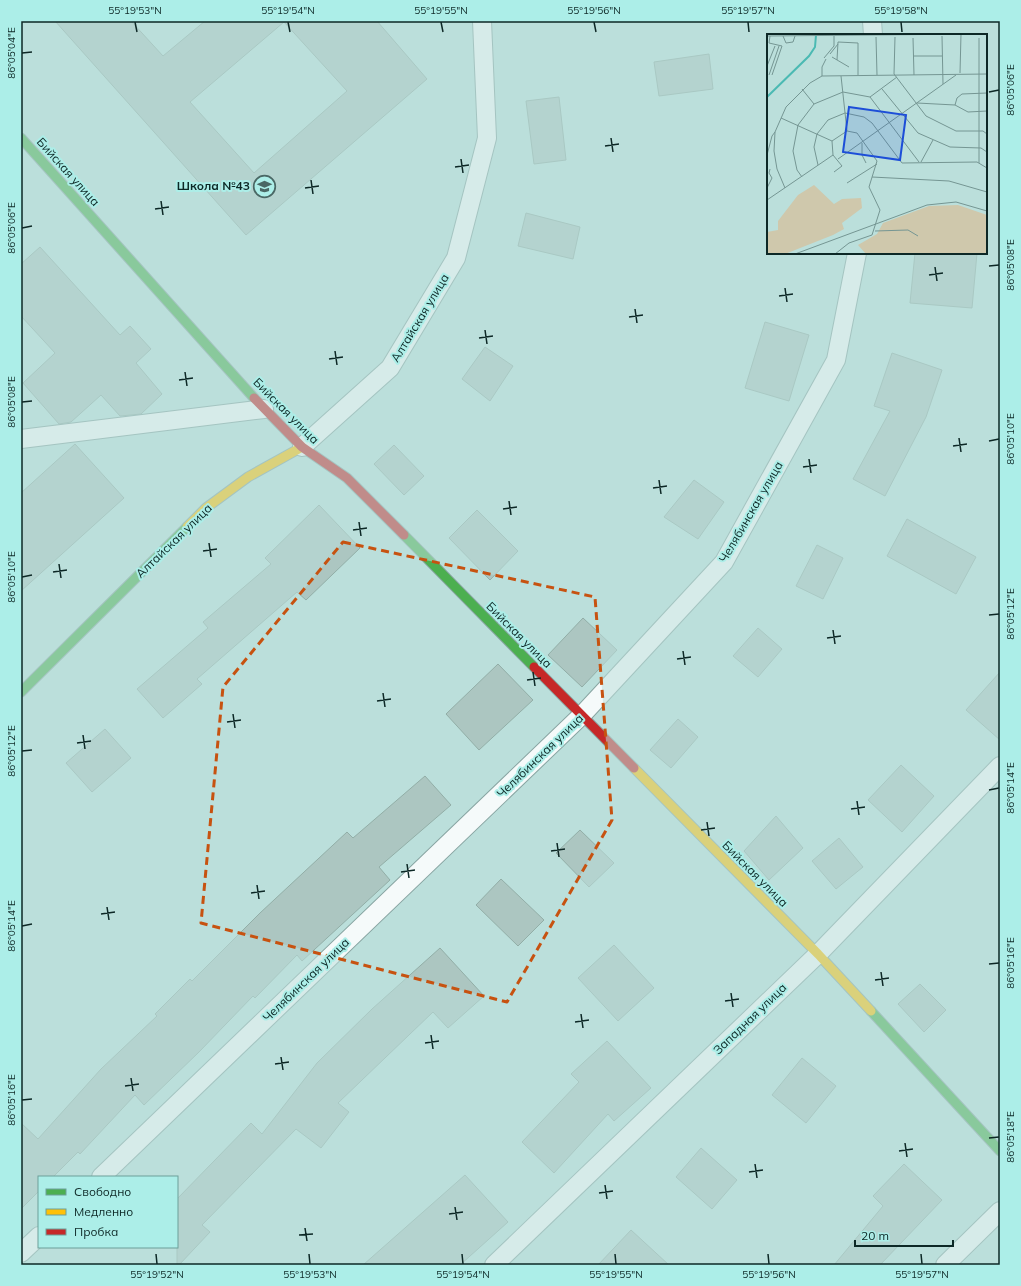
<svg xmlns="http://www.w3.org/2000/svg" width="1021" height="1286" font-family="Mulish,sans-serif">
<rect width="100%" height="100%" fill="#bbdfdb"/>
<g fill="#acc6c1" stroke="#92aea7" fill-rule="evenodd">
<path d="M55 21H131L163 56 205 21H377L427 79 246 235ZM284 22 347 91 254 173 190 102Z"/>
<path d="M709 54 713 89 659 96 654 62Z"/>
<path d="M559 97 566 160 534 164 526 101Z"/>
<path d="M526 213 580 227 573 259 518 246Z"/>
<path d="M40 247 120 335 130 326 151 349 136 363 162 394 141 414 120 416 101 395 71 422 59 424 23 383 55 353 21 316V264Z"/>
<path d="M915 253H977L972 308 910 303Z"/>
<path d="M765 322 809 335 789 401 745 388Z"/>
<path d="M485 347 513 366 490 401 462 379Z"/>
<path d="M892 353 942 370 926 417 885 496 853 479 890 411 874 406Z"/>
<path d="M75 444 124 498 21 591V493Z"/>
<path d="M394 445 424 476 404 495 374 464Z"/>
<path d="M694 480 724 502 698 539 664 517Z"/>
<path d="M319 505 360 548 306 600 297 592 197 679 202 684 163 718 137 689 208 628 203 622 271 564 265 558Z"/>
<path d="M477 510 518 551 490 580 449 538Z"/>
<path d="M907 519 976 557 956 594 887 556Z"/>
<path d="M817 545 843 558 823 599 796 586Z"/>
<path d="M583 618 617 650 582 687 548 655Z"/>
<path d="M758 628 782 649 758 677 733 656Z"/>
<path d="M498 664 533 700 479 750 446 714Z"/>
<path d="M1000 672V740L966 710Z"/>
<path d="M678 719 698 737 671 768 650 750Z"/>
<path d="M105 729 131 758 92 792 66 763Z"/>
<path d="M901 765 934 796 902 832 868 800Z"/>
<path d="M425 776 451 805 379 867 390 880 302 961 297 955 255 998 253 996 199 1052 144 1105 135 1095 80 1154 78 1152 53 1177H39V1191L21 1209V1123L38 1139 101 1069 157 1016 155 1014 190 979 192 981 260 913 347 832 353 838Z"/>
<path d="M776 816 803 848 769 880 744 851Z"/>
<path d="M580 830 614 863 589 887 556 853Z"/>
<path d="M839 838 863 867 836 889 812 861Z"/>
<path d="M501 879 544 920 518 946 476 905Z"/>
<path d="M614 945 654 988 618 1021 578 978Z"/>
<path d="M440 948 484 996 448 1028 433 1012 338 1103 349 1112 321 1148 296 1129 202 1225 210 1232 179 1265H177V1199L251 1123 262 1134 317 1063 372 1009Z"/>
<path d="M920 984 946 1010 924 1032 898 1004Z"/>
<path d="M607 1041 651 1088 614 1121 608 1114 554 1173 522 1142 579 1082 571 1074Z"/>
<path d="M802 1058 836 1086 806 1123 772 1095Z"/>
<path d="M701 1148 737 1180 712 1209 676 1177Z"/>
<path d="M904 1164 942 1200 880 1265H834L883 1206 873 1196Z"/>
<path d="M465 1175 508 1222 460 1265H363Z"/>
<path d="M631 1230 669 1265H598Z"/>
</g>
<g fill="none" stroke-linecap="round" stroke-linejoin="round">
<defs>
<g id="lane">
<path d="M872 21 873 35"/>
<path d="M21 439 264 409"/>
<path d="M302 447 390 368 456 258 487 138 482 21"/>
<path d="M101 1177 582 715 724 562 836 360 857 253"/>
<path d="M21 1253 39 1236"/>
<path d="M494 1265 818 954 1000 766"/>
<path d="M945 1265 1000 1211"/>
</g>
<g id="fast">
<path d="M21 138 254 398"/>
<path d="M404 535 534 667"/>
<path d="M21 692 187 527"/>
<path d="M871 1011 1000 1151"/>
</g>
<g id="slow">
<path d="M187 527 206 508 248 477 302 447"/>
<path d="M634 768 818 954 871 1011"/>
</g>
<g id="jam">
<path d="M254 398 302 447 347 478 404 535"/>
<path d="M534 667 634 768"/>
</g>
</defs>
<use href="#lane" stroke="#88a5a2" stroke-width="20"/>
<use href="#fast" stroke="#88a5a2" stroke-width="11"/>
<use href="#slow" stroke="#88a5a2" stroke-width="11"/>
<use href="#jam" stroke="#88a5a2" stroke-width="11"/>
<use href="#lane" stroke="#f5fafa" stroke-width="18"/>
<use href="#fast" stroke="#4caf50" stroke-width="9"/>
<use href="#slow" stroke="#ffc107" stroke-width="9"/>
<use href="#jam" stroke="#c62828" stroke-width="9"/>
</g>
<path d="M0 0H1021V1286H0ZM343 542 595 597 612 820 507 1002 201 923 223 687Z" fill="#bbdfdb" fill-opacity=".55" fill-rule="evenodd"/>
<path fill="none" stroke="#c75210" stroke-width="3" stroke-dasharray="8 5" stroke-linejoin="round" d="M343 542 595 597 612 820 507 1002 201 923 223 687Z"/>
<path fill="none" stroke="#0d2826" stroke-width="1.5" d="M135 22 137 32M288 22 290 32M441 22 443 32M594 22 596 32M748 22 749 32M901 22 902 32M22 53 32 52M989 92 999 90M611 138 613 152M605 146 619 144M461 159 463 173M455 167 469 165M311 180 313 194M305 188 319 186M161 201 163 215M155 209 169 207M22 228 32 226M989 266 999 265M935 267 937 281M929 275 943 273M785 288 787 302M779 296 793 294M635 309 637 323M629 317 643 315M485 330 487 344M479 338 493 336M335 351 337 365M329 359 343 357M185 372 187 386M179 380 193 378M22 402 32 401M959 438 961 452M989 441 999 439M953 446 967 444M809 459 811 473M803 467 817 465M659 480 661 494M653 488 667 486M509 501 511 515M503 509 517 507M359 522 361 536M353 530 367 528M209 543 211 557M203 551 217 549M59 564 61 578M53 572 67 570M22 577 32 575M989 615 999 614M833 630 835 644M827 638 841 636M683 651 685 665M677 659 691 657M533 672 535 686M527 680 541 678M383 693 385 707M377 701 391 699M233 714 235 728M227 722 241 720M83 735 85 749M77 743 91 741M22 751 32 750M989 790 999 788M857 801 859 815M851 809 865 807M707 822 709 836M701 830 715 828M557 843 559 857M551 851 565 849M407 864 409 878M401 872 415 870M257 885 259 899M251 893 265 891M107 907 109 920M101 914 115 912M22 926 32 924M989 964 999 963M881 972 883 986M875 980 889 978M731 993 733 1007M725 1001 739 999M581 1014 583 1028M575 1022 589 1020M431 1035 433 1049M425 1043 439 1041M281 1057 283 1070M275 1064 289 1062M131 1078 133 1091M125 1086 139 1084M22 1100 32 1099M989 1138 999 1137M905 1143 907 1157M899 1151 913 1149M755 1164 757 1178M749 1172 763 1170M605 1185 607 1199M599 1193 613 1191M455 1207 457 1220M449 1214 463 1212M305 1228 307 1241M299 1235 313 1234M156 1254 157 1264M309 1254 310 1264M462 1254 463 1264M615 1254 616 1264M768 1254 769 1264M921 1254 922 1264"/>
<defs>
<symbol id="school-ring" viewBox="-11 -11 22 22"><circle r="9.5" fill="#aceee8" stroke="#4a6865" stroke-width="1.5"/><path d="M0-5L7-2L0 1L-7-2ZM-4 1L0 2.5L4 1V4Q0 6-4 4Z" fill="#4a6865"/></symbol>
</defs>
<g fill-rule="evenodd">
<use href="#school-ring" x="252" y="174" width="25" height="25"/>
</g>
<g text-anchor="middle" stroke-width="4" stroke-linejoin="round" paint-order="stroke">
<g font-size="12" fill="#0d2826" stroke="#aceee8">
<text transform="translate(68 172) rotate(48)" y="4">Бийская улица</text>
<text transform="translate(420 318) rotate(-59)" y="4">Алтайская улица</text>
<text transform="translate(286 411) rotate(45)" y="4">Бийская улица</text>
<text transform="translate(751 512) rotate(-60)" y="4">Челябинская улица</text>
<text transform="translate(174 541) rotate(-44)" y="4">Алтайская улица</text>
<text transform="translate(519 635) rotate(45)" y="4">Бийская улица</text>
<text transform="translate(540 756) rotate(-44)" y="4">Челябинская улица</text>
<text transform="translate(755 874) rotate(45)" y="4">Бийская улица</text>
<text transform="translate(306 980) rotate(-44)" y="4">Челябинская улица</text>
<text transform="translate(750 1019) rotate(-44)" y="4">Западная улица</text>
</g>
<g font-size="12" font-weight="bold" fill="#0d2826" stroke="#aceee8" text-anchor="end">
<text x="250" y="190">Школа №43</text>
</g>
</g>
<g transform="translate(767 34)">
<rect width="220" height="220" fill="#bbdfdb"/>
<path d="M47 151 67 170 75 165 94 164 95 174 75 189 77 195 66 201 18 220H0V198L11 196V187L31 161ZM191 171 220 181V220H99L91 211 110 200 116 189 162 172Z" fill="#cfc8ac"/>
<path fill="none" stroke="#4bbab3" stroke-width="2" d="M0 63 42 22 48 13 49 1"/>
<path fill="none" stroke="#759693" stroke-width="1" d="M0 2 210 0M3 2 2 9 15 12 5 41M16 2 19 9 26 8 28 2M175 2 176 50M109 3 110 41M128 3 127 40 159 82 189 97H216L220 100M146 4 147 41M212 4V129M63 20 71 10M147 22H175M65 23 82 33M57 24 67 12V2M70 26 71 8 91 9V41M0 32 8 12M193 39 194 0M2 41 12 12M55 42V33L59 25M74 42 80 97M35 55 47 70M115 55 151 99 183 113 214 114 220 118M103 63 130 43M150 69 188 71 201 78 220 77M188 71 190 64 195 60 220 59M14 84 65 107M95 109V121L99 129M0 121 5 102 8 98M71 125 189 41M154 128 166 106M51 131 47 113 50 100 61 86 78 79 97 83 105 89 135 129 210 128 220 134M67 138 75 132 66 121 65 107 80 97 90 99 110 127 102 153 113 176 105 201 82 209 68 220M35 143 30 136 26 117 31 91 47 70 76 58 103 63 152 128M105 143 182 147 220 158M80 149 110 130M0 154 5 144 2 139 3 135M18 154 10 135 7 117 8 98 19 73 43 49 55 42 220 40M0 166 66 121M108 197 141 196 151 202M28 220 160 171 189 168 220 177"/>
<path fill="#1d4ed8" fill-opacity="0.15" stroke="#1d4ed8" stroke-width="2" d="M82 73 139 81 133 126 76 118Z"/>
<rect width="220" height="220" fill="none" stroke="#0d2826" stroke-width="2"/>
</g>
<rect width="1021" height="1286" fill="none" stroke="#aceee8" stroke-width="44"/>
<rect x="38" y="1176" width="140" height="72" fill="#aceee8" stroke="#6c9f9a"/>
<rect x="46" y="1189" width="20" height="6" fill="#4caf50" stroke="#6c9f9a"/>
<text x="74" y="1196" font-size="12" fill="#0d2826">Свободно</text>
<rect x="46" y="1209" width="20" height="6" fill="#ffc107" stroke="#6c9f9a"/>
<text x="74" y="1216" font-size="12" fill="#0d2826">Медленно</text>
<rect x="46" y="1229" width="20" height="6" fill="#c62828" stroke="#6c9f9a"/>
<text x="74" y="1236" font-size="12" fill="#0d2826">Пробка</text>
<path d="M855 1240v6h98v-6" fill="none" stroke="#0d2826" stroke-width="2"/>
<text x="861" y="1240" font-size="12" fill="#0d2826" stroke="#aceee8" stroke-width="3" paint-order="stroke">20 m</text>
<rect x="22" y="22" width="977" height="1242" fill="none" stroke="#0d2826" stroke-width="1.5"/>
<g font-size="10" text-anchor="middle" fill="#0d2826">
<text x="135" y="14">55°19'53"N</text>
<text x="288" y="14">55°19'54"N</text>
<text x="441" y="14">55°19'55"N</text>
<text x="594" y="14">55°19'56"N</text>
<text x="748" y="14">55°19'57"N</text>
<text x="901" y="14">55°19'58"N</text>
<text transform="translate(11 53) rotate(-90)" y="4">86°05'04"E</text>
<text transform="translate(1010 90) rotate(-90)" y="4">86°05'06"E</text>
<text transform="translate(11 228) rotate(-90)" y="4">86°05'06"E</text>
<text transform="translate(1010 265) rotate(-90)" y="4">86°05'08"E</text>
<text transform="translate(11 402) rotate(-90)" y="4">86°05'08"E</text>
<text transform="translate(1010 439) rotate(-90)" y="4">86°05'10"E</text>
<text transform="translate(11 577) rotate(-90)" y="4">86°05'10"E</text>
<text transform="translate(1010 614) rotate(-90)" y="4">86°05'12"E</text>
<text transform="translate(11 751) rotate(-90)" y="4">86°05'12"E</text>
<text transform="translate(1010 788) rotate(-90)" y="4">86°05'14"E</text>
<text transform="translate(11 926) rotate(-90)" y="4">86°05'14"E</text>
<text transform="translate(1010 963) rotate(-90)" y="4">86°05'16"E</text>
<text transform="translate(11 1100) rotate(-90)" y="4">86°05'16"E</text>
<text transform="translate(1010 1137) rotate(-90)" y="4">86°05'18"E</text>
<text x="157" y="1278">55°19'52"N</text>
<text x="310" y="1278">55°19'53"N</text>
<text x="463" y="1278">55°19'54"N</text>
<text x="616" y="1278">55°19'55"N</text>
<text x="769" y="1278">55°19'56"N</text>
<text x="922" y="1278">55°19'57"N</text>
</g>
</svg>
